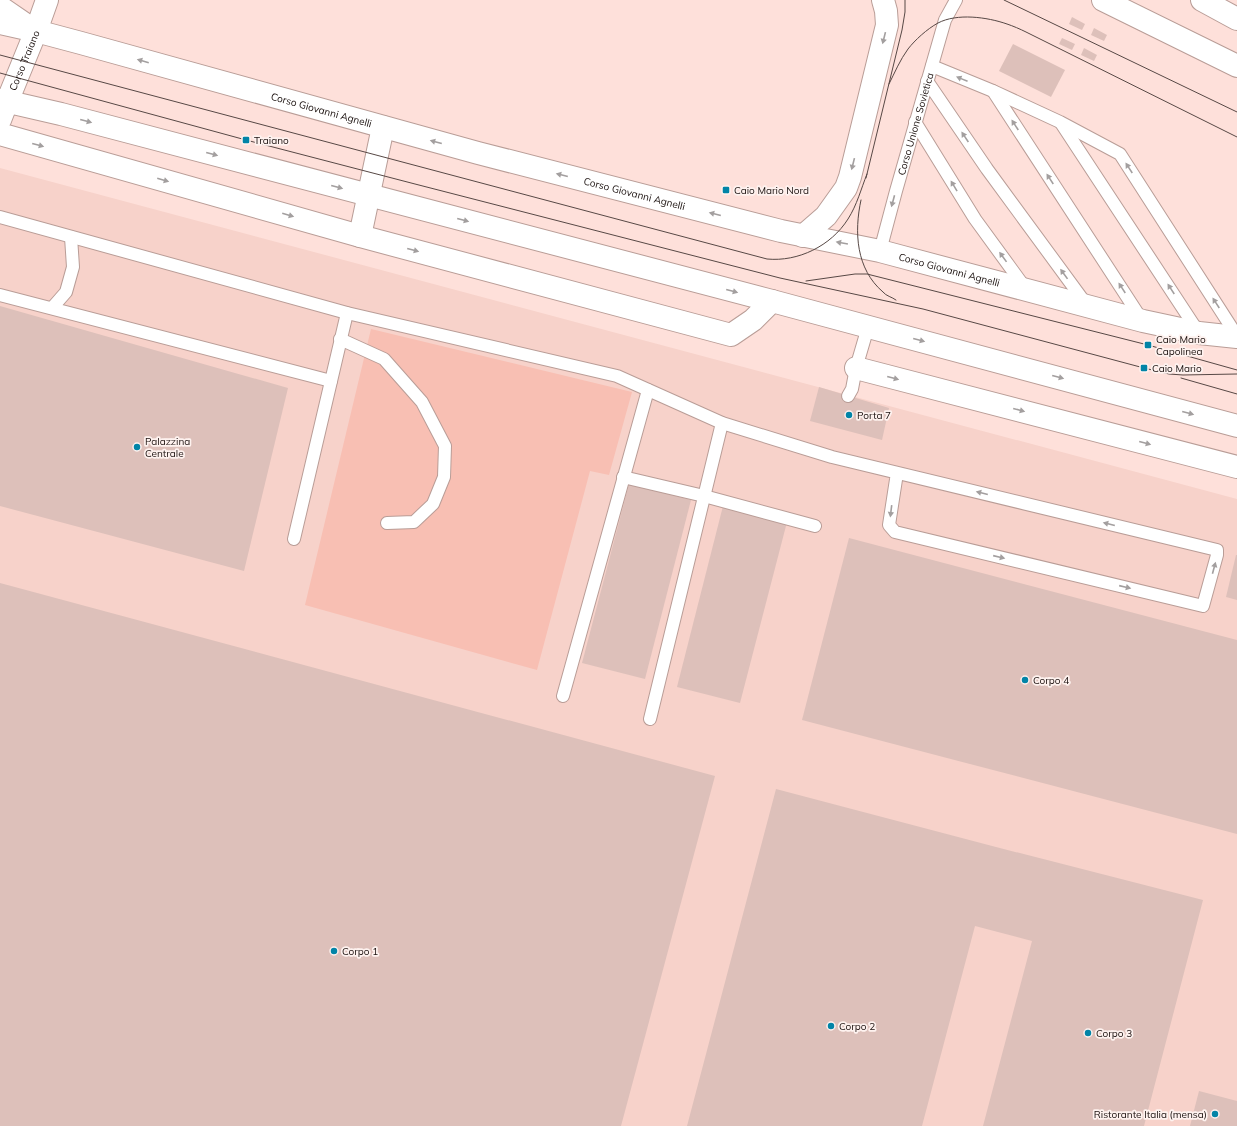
<svg xmlns="http://www.w3.org/2000/svg" width="1237" height="1126" font-family="Mulish,sans-serif">
<rect width="100%" height="100%" fill="#fee0da"/>
<path fill="#f7d2ca" d="M0 168 1237 499V1126H0Z"/>
<path fill="#f8bfb3" d="M371 329 632 392 609 475 590 471 537 670 305 605Z"/>
<g fill="#ddc0ba">
<path d="M1072 17 1085 24 1082 30 1069 24Z"/>
<path d="M1094 28 1107 35 1104 41 1091 35Z"/>
<path d="M1062 38 1075 44 1072 50 1059 44Z"/>
<path d="M1013 44 1065 70 1051 97 999 71Z"/>
<path d="M1084 48 1097 55 1094 61 1081 55Z"/>
<path d="M0 306 288 388 244 571 0 506Z"/>
<path d="M819 387 889 408 882 440 810 421Z"/>
<path d="M629 484 691 500 645 679 582 663Z"/>
<path d="M723 506 787 522 740 703 677 687Z"/>
<path d="M849 538 1237 640V834L802 720Z"/>
<path d="M1236 555H1237V600L1226 597Z"/>
<path d="M0 583 715 776 621 1126H0Z"/>
<path d="M776 789 996 847 1203 900 1144 1126H983L1032 941 975 926 922 1126H687Z"/>
<path d="M1199 1091 1237 1101V1126H1190Z"/>
</g>
<g fill="none" stroke-linecap="round" stroke-linejoin="round">
<defs>
<g id="lane">
<path d="M932 66 993 91 1060 122 1120 154 1237 336"/>
<path d="M927 81 987 169 1086 304"/>
<path d="M993 91 1142 320"/>
<path d="M915 122 975 219 1026 289"/>
<path d="M1061 123 1199 333"/>
<path d="M0 217 347 313 617 376 722 423 832 457 1217 550V555L1203 606 895 532 889 525 897 473"/>
<path id="s1" d="M880 251 896 191 945 20 956 0"/>
<path d="M0 295 331 381"/>
<path d="M52 308 66 292 73 267 71 237"/>
<path d="M340 339 384 359 422 402 445 446 444 477 433 504 414 522 387 523"/>
<path d="M848 396 852 389 856 368 868 327"/>
<path d="M623 477 704 496 815 526"/>
<path d="M294 539 347 313"/>
<path d="M563 696 648 390"/>
<path d="M650 719 722 423"/>
</g>
<g id="street">
<path d="M1202 0 1237 19"/>
<path d="M0 7 35 31"/>
<path d="M0 120 7 102"/>
<path d="M0 134 360 236 731 335 753 320 772 301"/>
<path d="M803 236 826 216 846 188 850 177 887 25 886 11 883 0"/>
<path d="M856 368 1237 467"/>
</g>
<g id="secondary">
<path d="M1103 0 1237 66"/>
<path id="s2" d="M7 102 36 31 47 0"/>
</g>
<g id="primary">
<path id="s3" d="M0 23 36 31 81 43 478 153 781 231 880 251 1143 321 1199 333 1237 337"/>
<path d="M0 100 61 114 772 301 1237 426"/>
<path d="M360 236 383 127"/>
</g>
</defs>
<use href="#lane" stroke="#b99d97" stroke-width="14"/>
<use href="#street" stroke="#b99d97" stroke-width="24"/>
<use href="#secondary" stroke="#b99d97" stroke-width="24"/>
<use href="#primary" stroke="#b99d97" stroke-width="24"/>
<use href="#lane" stroke="#fff" stroke-width="12"/>
<use href="#street" stroke="#fff" stroke-width="22"/>
<use href="#secondary" stroke="#fff" stroke-width="22"/>
<use href="#primary" stroke="#fff" stroke-width="22"/>
<g stroke="#574845" stroke-width="1">
<path d="M1004 0 1237 112"/>
<path d="M0 55 767 259C798 262 831 246 848 219 857 205 861 189 867 174"/>
<path d="M0 73 246 140 415 184 780 278 923 309 1144 368 1169 374 1183 375 1237 374"/>
<path d="M889 84C895 72 900 60 908 49 915 40 927 29 938 23 957 13 987 17 1007 24 1013 26 1020 29 1026 32L1237 137"/>
<path d="M866 178 902 30 905 12V0"/>
<path d="M861 200C854 232 856 269 883 292 886 296 892 297 896 300"/>
<path d="M806 281 855 274H867L1148 345 1237 370"/>
<path d="M1181 378 1237 394"/>
</g>
</g>
<defs><path id="oneway-solid" d="M-6-.8H1V-3.2L6.5 0L1 3.2V.8H-6Z"/></defs>
<g fill="#a39f9f">
<use href="#oneway-solid" transform="translate(884 38) rotate(104)"/>
<use href="#oneway-solid" transform="translate(143 61) rotate(-164)"/>
<use href="#oneway-solid" transform="translate(962 79) rotate(-158)"/>
<use href="#oneway-solid" transform="translate(86 121) rotate(15)"/>
<use href="#oneway-solid" transform="translate(1015 125) rotate(-123)"/>
<use href="#oneway-solid" transform="translate(965 137) rotate(-124)"/>
<use href="#oneway-solid" transform="translate(436 142) rotate(-165)"/>
<use href="#oneway-solid" transform="translate(38 145) rotate(15)"/>
<use href="#oneway-solid" transform="translate(212 154) rotate(15)"/>
<use href="#oneway-solid" transform="translate(853 164) rotate(104)"/>
<use href="#oneway-solid" transform="translate(1129 168) rotate(-123)"/>
<use href="#oneway-solid" transform="translate(562 175) rotate(-166)"/>
<use href="#oneway-solid" transform="translate(1050 179) rotate(-123)"/>
<use href="#oneway-solid" transform="translate(163 180) rotate(16)"/>
<use href="#oneway-solid" transform="translate(954 186) rotate(-121)"/>
<use href="#oneway-solid" transform="translate(337 187) rotate(15)"/>
<use href="#oneway-solid" transform="translate(893 201) rotate(105)"/>
<use href="#oneway-solid" transform="translate(715 214) rotate(-166)"/>
<use href="#oneway-solid" transform="translate(288 215) rotate(16)"/>
<use href="#oneway-solid" transform="translate(463 220) rotate(15)"/>
<use href="#oneway-solid" transform="translate(842 243) rotate(-170)"/>
<use href="#oneway-solid" transform="translate(413 250) rotate(15)"/>
<use href="#oneway-solid" transform="translate(1003 257) rotate(-126)"/>
<use href="#oneway-solid" transform="translate(1064 274) rotate(-126)"/>
<use href="#oneway-solid" transform="translate(1122 288) rotate(-123)"/>
<use href="#oneway-solid" transform="translate(1171 289) rotate(-123)"/>
<use href="#oneway-solid" transform="translate(732 291) rotate(15)"/>
<use href="#oneway-solid" transform="translate(1216 303) rotate(-123)"/>
<use href="#oneway-solid" transform="translate(919 340) rotate(15)"/>
<use href="#oneway-solid" transform="translate(1058 377) rotate(15)"/>
<use href="#oneway-solid" transform="translate(893 378) rotate(15)"/>
<use href="#oneway-solid" transform="translate(1019 410) rotate(15)"/>
<use href="#oneway-solid" transform="translate(1188 413) rotate(15)"/>
<use href="#oneway-solid" transform="translate(1145 443) rotate(15)"/>
<use href="#oneway-solid" transform="translate(982 493) rotate(-166)"/>
<use href="#oneway-solid" transform="translate(891 511) rotate(97)"/>
<use href="#oneway-solid" transform="translate(1109 524) rotate(-166)"/>
<use href="#oneway-solid" transform="translate(999 557) rotate(13)"/>
<use href="#oneway-solid" transform="translate(1214 568) rotate(-75)"/>
<use href="#oneway-solid" transform="translate(1125 587) rotate(13)"/>
</g>
<g fill="#0184a7" stroke="#fef2ef" stroke-width="1.5">
<rect x="242" y="136" width="8" height="8" rx="2"/>
<rect x="722" y="186" width="8" height="8" rx="2"/>
<rect x="1144" y="341" width="8" height="8" rx="2"/>
<rect x="1140" y="364" width="8" height="8" rx="2"/>
<circle cx="849" cy="415" r="4"/>
<circle cx="137" cy="447" r="4"/>
<circle cx="1025" cy="680" r="4"/>
<circle cx="334" cy="951" r="4"/>
<circle cx="831" cy="1026" r="4"/>
<circle cx="1088" cy="1033" r="4"/>
<circle cx="1215" cy="1114" r="4"/>
</g>
<g text-anchor="middle" stroke-width="3.5" stroke-linejoin="round" paint-order="stroke">
<g font-size="10" fill="#1a100e" stroke="#fef2ef">
<text dy="4" stroke="none"><textPath href="#s2" startOffset="45">Corso Traiano</textPath></text>
<text dy="4" stroke="none"><textPath href="#s3" startOffset="333">Corso Giovanni Agnelli</textPath></text>
<text dy="4" stroke="none"><textPath href="#s1" startOffset="132">Corso Unione Sovietica</textPath></text>
<text dy="4" stroke="none"><textPath href="#s3" startOffset="657">Corso Giovanni Agnelli</textPath></text>
<text dy="4" stroke="none"><textPath href="#s3" startOffset="981">Corso Giovanni Agnelli</textPath></text>
</g>
<g font-size="10" fill="#1a100e" stroke="#fef2ef" text-anchor="start">
<text x="254" y="144">Traiano</text>
<text x="734" y="194">Caio Mario Nord</text>
<text x="1156" y="343">Caio Mario<tspan x="1156" dy="12">Capolinea</tspan></text>
<text x="1152" y="372">Caio Mario</text>
<text x="857" y="419">Porta 7</text>
<text x="145" y="445">Palazzina<tspan x="145" dy="12">Centrale</tspan></text>
<text x="1033" y="684">Corpo 4</text>
<text x="342" y="955">Corpo 1</text>
<text x="839" y="1030">Corpo 2</text>
<text x="1096" y="1037">Corpo 3</text>
<text x="1207" y="1118" text-anchor="end">Ristorante Italia (mensa)</text>
</g>
</g>
</svg>
